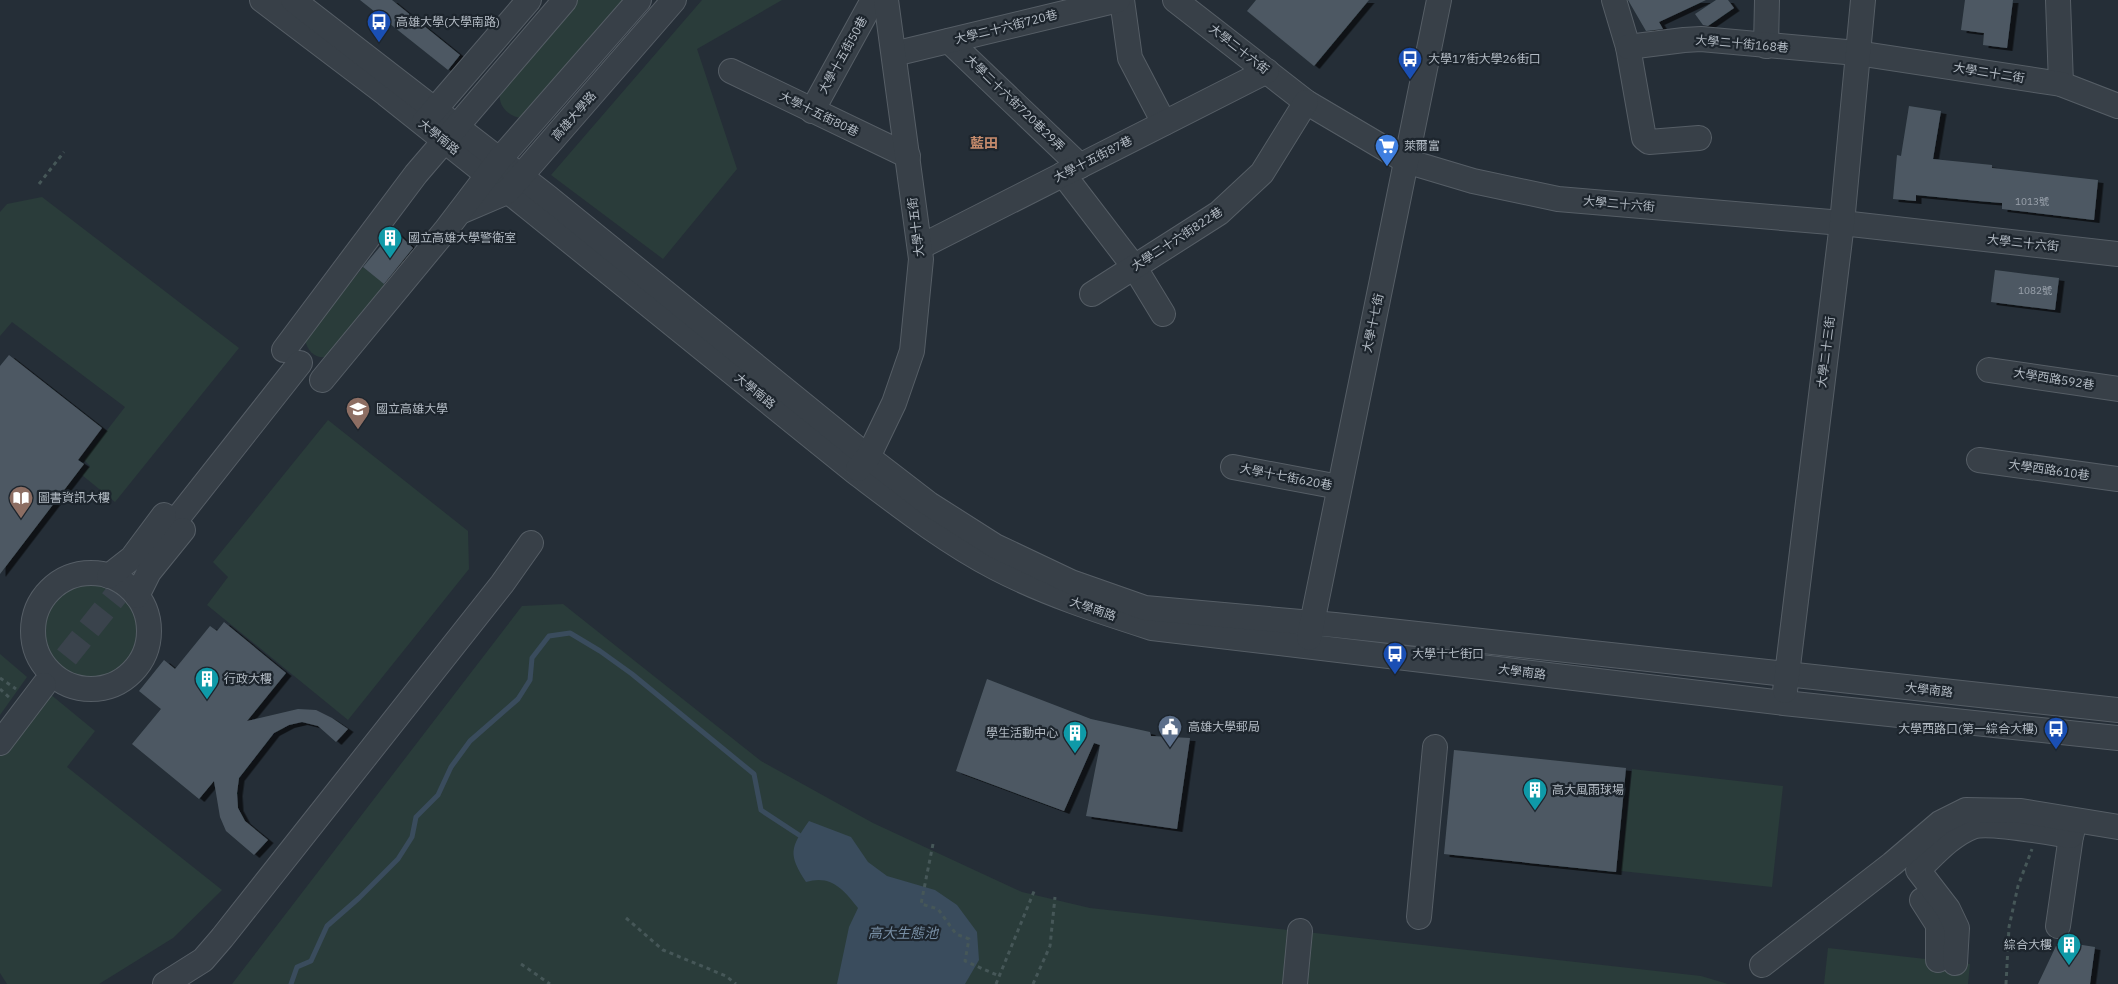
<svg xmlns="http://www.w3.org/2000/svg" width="2118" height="984" font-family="'IBM Plex Sans','Noto Sans TC',sans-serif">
<defs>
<filter id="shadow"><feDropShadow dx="5.5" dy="3" stdDeviation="0" flood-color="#0009"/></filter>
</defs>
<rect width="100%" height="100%" fill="#252e37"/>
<g fill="#2a3c3a">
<path d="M577 0H632L522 118C511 118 498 107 500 94 501 90 504 86 505 83Z"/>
<path d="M702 0H782L697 49 737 169 663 259 551 175Z"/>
<path d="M42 197 239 348 115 502 82 475 90 466 84 460 125 407 12 322 0 336V212L7 204Z"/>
<path d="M363 267 387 286 327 357C315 359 307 351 305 339Z"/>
<path d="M328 420 468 531 469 569 348 720 207 605 228 577 213 562Z"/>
<circle cx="91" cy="632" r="48"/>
<path d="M563 604 761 761 873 823 1022 892 1090 908 1701 976 1728 984H232L522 606Z"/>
<path d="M0 654 27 677 0 715Z"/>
<path d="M50 694 95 731 67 767 222 890 173 938 99 984H7L0 973V755Z"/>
<path d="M1632 769 1783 786 1772 887 1621 871Z"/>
<path d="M1828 948 1970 964 1968 984H1824Z"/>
</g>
<path fill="#3a4c5d" d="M809 821 851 837 868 862 887 876 935 890 957 905 977 932 979 960 965 984H837L849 927 858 908C844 890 831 874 806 882 788 854 790 848 809 821Z"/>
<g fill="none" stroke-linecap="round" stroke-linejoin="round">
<path stroke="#3a4c5d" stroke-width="5" d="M291 984 297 967 311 961 327 926 359 898 398 859 412 837 416 817 438 795 451 767 470 741 518 699 530 680 532 658 549 636 570 633 600 651 632 674 754 774 761 810 799 835"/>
</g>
<g fill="#4d5963" filter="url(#shadow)">
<path d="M360 0H392L460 55 448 70Z"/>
<path d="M1256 0H1369L1314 66 1247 11Z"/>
<path d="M1628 0H1706L1659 22 1663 29 1646 31Z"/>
<path d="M1716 0H1728L1734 8 1708 26 1703 25 1695 14Z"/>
<path d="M1965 0H2013L2007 48 1983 45 1984 33 1961 30Z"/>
<path d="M1909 106 1941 111 1933 159 1992 165V168L2098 180 2094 220 2002 209V203L1978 201 1916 195V201L1893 199 1897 155 1901 156Z"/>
<path d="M394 230 413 248 384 284 363 267Z"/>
<path d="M1995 270 2059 278 2055 310 1991 302Z"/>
<path d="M9 355 102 428 78 460 84 464 0 574V366Z"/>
<path d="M224 622 286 673 247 721 298 709 316 710 332 718 348 729 336 742 318 726 302 722 289 725 274 733 239 778 237 793 238 808 245 821 268 840 254 855 226 831 220 817 214 781 199 799 132 744 161 709 139 691 164 660 175 669 210 626 217 631Z"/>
<path d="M987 679 1091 719 1150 732 1151 736 1190 738 1177 829 1086 816 1100 745 1094 743 1064 811 956 771Z"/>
<path d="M1454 750 1626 768 1616 872 1444 854Z"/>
<path d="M2076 944 2095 947 2090 984H2038L2056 946 2076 952Z"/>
</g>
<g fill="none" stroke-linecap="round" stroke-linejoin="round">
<path stroke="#3a434c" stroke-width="24" stroke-dasharray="24 12" stroke-linecap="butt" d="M44 685 156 545"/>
<defs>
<g id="minor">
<path d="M262 0 386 94 529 208 855 472C900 506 946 542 996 568 1046 594 1099 611 1152 628L1784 703 2118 738"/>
<path d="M293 0 549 198 868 457 929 504 995 546 1071 582 1145 608 1335 625 2118 710"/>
<path d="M1122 0 1130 58 1164 123"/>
<path d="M1175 0 1306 102 1406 161 1473 181 1558 199 1842 223 2118 254"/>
<path d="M1614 0 1628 47 1644 138 1649 142 1699 138"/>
<path d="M2058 0 2061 84"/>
<path d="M949 41 1080 166"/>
<path d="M1766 46 1767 0"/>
<path d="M1628 47 1684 40 1701 39 1857 53 2061 84 2118 106"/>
<path d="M894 54 1118 0"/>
<path d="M731 71 908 156"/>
<path d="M812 111 873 0"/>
<path d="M424 122 529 0"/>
<path d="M1063 174 1135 268 1163 314"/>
<path d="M460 212 507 192 674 0"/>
<path d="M920 247 1267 71"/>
<path d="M1092 294 1219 213 1262 173 1306 102"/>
<path d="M284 350 416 174 565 0"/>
<path d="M1989 370 2118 389"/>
<path d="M322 380 445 231 499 160 639 0"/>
<path d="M1979 460 2118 479"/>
<path d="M1233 467 1339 487"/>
<path d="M858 469 868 457 894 403 912 351 921 259 886 0"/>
<path d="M162 538 300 363"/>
<circle cx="91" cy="631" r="58"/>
<path d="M109 576 132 558 164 515"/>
<path d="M137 596 149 572 183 530"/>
<path d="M1309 638 1439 0"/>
<path d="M1785 691 1842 223 1863 0"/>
<path d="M0 743 44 685"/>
<path d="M1922 900 1938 925V960"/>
<path d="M1419 917 1435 747"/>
<path d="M2058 926 2071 836"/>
<path d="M1955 963 1957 928 1948 909 1918 870C1934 855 1951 835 1972 827 1987 821 2051 833 2071 836L2072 833"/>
<path d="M1762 965 1892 864 1940 823 1966 810 2021 811 2118 827"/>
<path d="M165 984 203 960 222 938 502 584 531 543"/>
<path d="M1295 984 1300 931"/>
</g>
</defs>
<use href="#minor" stroke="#565e66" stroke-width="26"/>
<g stroke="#465758" stroke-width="3" stroke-dasharray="4 4" stroke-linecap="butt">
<path d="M39 184 64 152"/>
<path d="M0 678 16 689"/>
<path d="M0 689 11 699"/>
<path d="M933 844 921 904 938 909 956 934 969 939 965 961 999 976"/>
<path d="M626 918 663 950 726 976 736 984"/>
<path d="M521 964 550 984"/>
<path d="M996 984 1035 889"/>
<path d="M1033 984 1050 946 1055 897"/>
<path d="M2006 984 2009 927 2018 886 2032 849"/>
</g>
<use href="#minor" stroke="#384048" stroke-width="24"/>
</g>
<defs>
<symbol id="bus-pin" viewBox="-11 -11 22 30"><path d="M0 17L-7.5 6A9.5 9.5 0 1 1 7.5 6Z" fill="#1a4fb4" stroke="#1d252d"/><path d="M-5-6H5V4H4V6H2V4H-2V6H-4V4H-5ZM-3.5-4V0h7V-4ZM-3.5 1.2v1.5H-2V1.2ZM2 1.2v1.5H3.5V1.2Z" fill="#fff"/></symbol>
<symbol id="supermarket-pin" viewBox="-11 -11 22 30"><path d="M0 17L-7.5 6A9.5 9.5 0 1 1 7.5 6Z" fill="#3f7fe0" stroke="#1d252d"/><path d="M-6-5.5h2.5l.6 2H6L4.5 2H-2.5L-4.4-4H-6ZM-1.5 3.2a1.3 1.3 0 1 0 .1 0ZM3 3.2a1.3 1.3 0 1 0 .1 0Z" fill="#fff"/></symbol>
<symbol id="building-pin" viewBox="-11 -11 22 30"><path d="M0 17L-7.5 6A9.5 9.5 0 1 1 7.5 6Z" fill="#0f9aa8" stroke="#1d252d"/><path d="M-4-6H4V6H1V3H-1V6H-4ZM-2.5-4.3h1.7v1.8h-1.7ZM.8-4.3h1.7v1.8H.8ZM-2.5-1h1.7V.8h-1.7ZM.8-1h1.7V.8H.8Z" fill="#fff"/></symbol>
<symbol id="university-pin" viewBox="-11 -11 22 30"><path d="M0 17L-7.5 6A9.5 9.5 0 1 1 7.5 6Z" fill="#8d6e63" stroke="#1d252d"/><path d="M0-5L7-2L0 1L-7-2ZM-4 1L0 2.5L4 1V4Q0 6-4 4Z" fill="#fff"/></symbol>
<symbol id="library-pin" viewBox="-11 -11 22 30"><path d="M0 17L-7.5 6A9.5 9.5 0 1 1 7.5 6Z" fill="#8d6e63" stroke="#1d252d"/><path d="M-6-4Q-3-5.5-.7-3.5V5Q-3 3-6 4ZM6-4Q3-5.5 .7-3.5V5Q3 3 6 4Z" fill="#fff"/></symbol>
<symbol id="civic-pin" viewBox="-11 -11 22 30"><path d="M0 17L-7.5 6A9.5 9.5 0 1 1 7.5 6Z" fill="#5c6f8a" stroke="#1d252d"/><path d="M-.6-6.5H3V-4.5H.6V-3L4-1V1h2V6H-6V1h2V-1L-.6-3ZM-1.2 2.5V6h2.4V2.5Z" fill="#fff"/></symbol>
</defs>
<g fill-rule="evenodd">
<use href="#bus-pin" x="365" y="8" width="28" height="38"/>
<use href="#bus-pin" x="1396" y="45" width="28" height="38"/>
<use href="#supermarket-pin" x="1373" y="132" width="28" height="38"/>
<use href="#building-pin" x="376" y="224" width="28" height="38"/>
<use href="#university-pin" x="344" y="395" width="28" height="38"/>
<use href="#library-pin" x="7" y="484" width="28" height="38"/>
<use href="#bus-pin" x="1381" y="640" width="28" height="38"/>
<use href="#building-pin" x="193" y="665" width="28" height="38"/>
<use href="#civic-pin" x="1156" y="713" width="28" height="38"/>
<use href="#bus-pin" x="2042" y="715" width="28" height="38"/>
<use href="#building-pin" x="1061" y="719" width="28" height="38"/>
<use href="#building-pin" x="1521" y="776" width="28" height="38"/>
<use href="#building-pin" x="2055" y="931" width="28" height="38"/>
</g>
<g text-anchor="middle" stroke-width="4.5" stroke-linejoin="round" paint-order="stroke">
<g font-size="10" fill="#9aa2ac">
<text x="2032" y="205">1013號</text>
<text x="2035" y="294">1082號</text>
</g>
<g font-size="12" fill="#b3bbc4" stroke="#1d252d" text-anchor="start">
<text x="396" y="26">高雄大學(大學南路)</text>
<text x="1428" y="63">大學17街大學26街口</text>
<text x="1404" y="150">萊爾富</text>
<text x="408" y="242">國立高雄大學警衛室</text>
<text x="376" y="413">國立高雄大學</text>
<text x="38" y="502">圖書資訊大樓</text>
<text x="1412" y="658">大學十七街口</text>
<text x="224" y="683">行政大樓</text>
<text x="1188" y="731">高雄大學郵局</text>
<text x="2038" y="733" text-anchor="end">大學西路口(第一綜合大樓)</text>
<text x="1058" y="737" text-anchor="end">學生活動中心</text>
<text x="1552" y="794">高大風雨球場</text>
<text x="2052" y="949" text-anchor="end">綜合大樓</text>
</g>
<g font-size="12" fill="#b3bbc4" stroke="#1d252d">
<text transform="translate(1006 27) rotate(-14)" y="4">大學二十六街720巷</text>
<text transform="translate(1742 44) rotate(5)" y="4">大學二十街168巷</text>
<text transform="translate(1239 49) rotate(38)" y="4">大學二十六街</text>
<text transform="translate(843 55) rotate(-61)" y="4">大學十五街50巷</text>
<text transform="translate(1989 73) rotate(9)" y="4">大學二十二街</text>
<text transform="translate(1015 103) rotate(44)" y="4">大學二十六街720巷29弄</text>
<text transform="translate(819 114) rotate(26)" y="4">大學十五街80巷</text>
<text transform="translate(574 116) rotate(-49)" y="4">高雄大學路</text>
<text transform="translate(439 137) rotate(39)" y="4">大學南路</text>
<text transform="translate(1093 159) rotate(-27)" y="4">大學十五街87巷</text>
<text transform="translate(1619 204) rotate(5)" y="4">大學二十六街</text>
<text transform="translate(916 227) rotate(-97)" y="4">大學十五街</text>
<text transform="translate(1177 239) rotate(-33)" y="4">大學二十六街822巷</text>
<text transform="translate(2023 243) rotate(6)" y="4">大學二十六街</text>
<text transform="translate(1373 323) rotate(-78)" y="4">大學十七街</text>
<text transform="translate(1826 352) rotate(-83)" y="4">大學二十三街</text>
<text transform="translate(2054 379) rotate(9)" y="4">大學西路592巷</text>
<text transform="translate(755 391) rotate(39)" y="4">大學南路</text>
<text transform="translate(2049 470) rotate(8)" y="4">大學西路610巷</text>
<text transform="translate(1286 477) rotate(11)" y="4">大學十七街620巷</text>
<text transform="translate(1093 609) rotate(19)" y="4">大學南路</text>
<text transform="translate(1522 672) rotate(7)" y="4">大學南路</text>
<text transform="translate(1929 690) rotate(6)" y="4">大學南路</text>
</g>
<g font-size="14" font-weight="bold" fill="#c68b6c" stroke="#1d252d">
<text x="984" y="148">藍田</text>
</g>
<g font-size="14" font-style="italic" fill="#778ea4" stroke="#1d252d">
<text x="903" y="938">高大生態池</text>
</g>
</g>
</svg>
